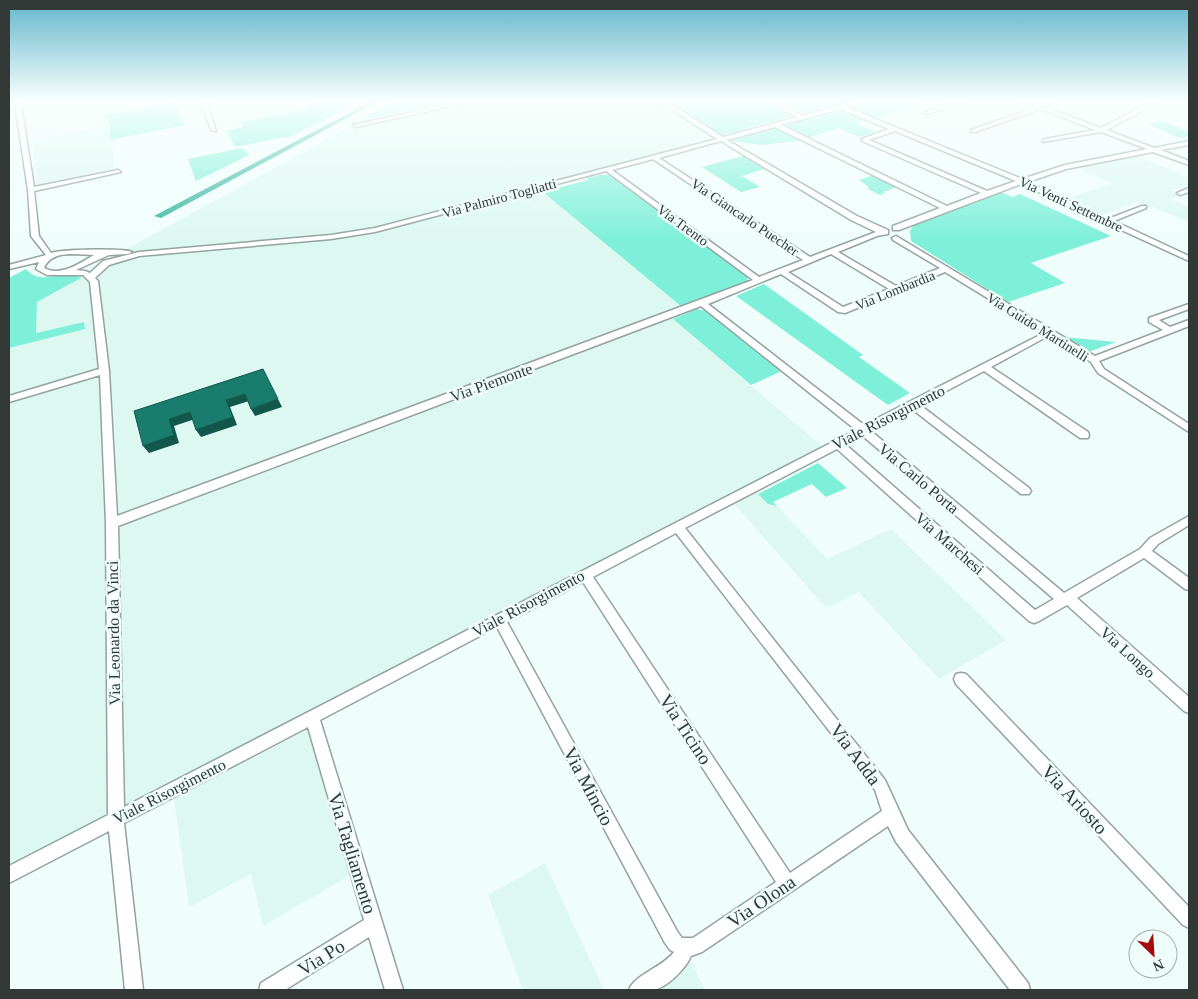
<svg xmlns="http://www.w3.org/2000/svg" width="1198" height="999" font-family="'Times New Roman',serif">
<rect width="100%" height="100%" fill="#f0fefb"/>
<g fill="#ddf8f1">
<path d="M458 100H665L724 137 537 187 684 308 668 315 823 447 750 484 768 504 777 506 827 559 891 529 1006 640 939 679 859 592 826 608 727 496 9 869V348L84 329V322L36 334 37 302 81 278 78 276 367 117 371 118Z"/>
<path d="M110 126V139H113L114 171 44 186 37 185 32 139Z"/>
<path d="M1136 156 1189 177V184L1171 190 1181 195 1170 199 1189 207V222L1154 207 1149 208 1136 202 1102 215 1067 199 1112 183 1081 170 1079 167Z"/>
<path d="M309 719 354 873 263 926 251 874 189 907 173 791Z"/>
<path d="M545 863 604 990H523L488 895Z"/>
<path d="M691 962 705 990H650Z"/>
</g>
<g fill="#7ef0d9">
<path d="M322 100H361L288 138 285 137 241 146H234L227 130 243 127 240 122 302 110Z"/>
<path d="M399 100H458L371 118 367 117Z"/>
<path d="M665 100H763L792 116 721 135Z"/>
<path d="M778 100H856L809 113H802Z"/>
<path d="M880 100H925L911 104 914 106 875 118 850 108Z"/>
<path d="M175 103 184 125 110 140V125L103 115Z"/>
<path d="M840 111 849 113 865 120 855 123 876 132 859 137 838 128 807 138 785 127 787 125 831 112Z"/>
<path d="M1163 121 1189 132V136L1180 138 1148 124Z"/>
<path d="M774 128 779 129 802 140 763 145 730 141Z"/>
<path d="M242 148 249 155 196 181 188 159Z"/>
<path d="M743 156 764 169 742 176 760 187 741 192 702 167Z"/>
<path d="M600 175H609L747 276 748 282 682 307 543 192 588 180 587 178Z"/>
<path d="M873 175 897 187 883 192 885 193 880 195 868 189 869 187 859 180Z"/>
<path d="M1001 192 1012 197 1020 194 1111 236 1031 263 1065 283 1008 302 911 241 910 231 914 225Z"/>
<path d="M26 269C42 288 64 267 81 278L37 302 36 333 84 322 85 329 9 348V278Z"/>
<path d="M764 284 863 355 859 357 910 393 888 405 736 296Z"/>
<path d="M697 309 707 311 782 371 751 385 673 319Z"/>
<path d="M1063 337 1116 342 1088 352Z"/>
<path d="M818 463 847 488 826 497 812 484 773 502 777 506 768 504 758 494Z"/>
</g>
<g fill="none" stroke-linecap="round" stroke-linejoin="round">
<path fill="#3cb8a2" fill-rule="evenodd" d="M374 100H381L161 218 154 216Z"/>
<defs>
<g id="minor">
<path d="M20 100H26L21 104 34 187 118 170 121 172 34 191 39 236 51 253C61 249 126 248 132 252L128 254 109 255 76 270 85 271 90 273 103 261 139 252 331 235 375 228 717 139 657 100H664L723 137 797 117 766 100H773L802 116 859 100H868L846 107 1022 179 1065 165 1147 149 1101 132 1043 142V140L1045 139 1095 130 1041 109 975 132H971V130L1036 107 1019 100H1027L1041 105 1051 100H1058L1045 107 1101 128 1154 100H1161L1107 130 1154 148 1189 141V145L1161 150 1189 161V165L1153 152 1066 169 1028 182 1108 219 1142 206H1146V208L1114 221 1189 256V261L1021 184 899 230H893V226L940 208 775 127 727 140 857 216 888 230V234L877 236 838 252 896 286 940 268 893 240 892 238 896 236 1095 356 1163 330 1149 322V318L1189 304V309L1159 320 1170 327 1189 320V326L1099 361 1104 369 1189 424V432L1098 373 1091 362 1048 336 991 367 1088 432 1089 435 1088 438H1080L984 371 920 405 1029 488 1031 491 1029 494H1021L912 409 871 431 1064 593 1140 549 1150 538 1189 516V525L1158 544 1152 551 1189 578V590L1185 589 1144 558 1077 598 1189 697V713L1184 711 1067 605 1039 621 1034 623 1029 621 837 449 685 528 885 780 908 830 1028 983 1030 990H1010L896 842 888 826 702 952 691 956C686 968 667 988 653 990 646 992 637 990 629 990 634 975 663 967 674 952L670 950 665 943 497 627 320 720 403 990H385L369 937 285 990H259L261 983 364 920 308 727 124 823 143 990H125L109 831 9 883V866L108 815 106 523 100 375 9 402V396L99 369 90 282 83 275H47L36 269 39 262 9 269V265L46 255 31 236 28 190 15 104ZM840 109 889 129 862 139V141L981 193 947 206 781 125ZM895 131 1016 181 987 191 869 140ZM721 141 851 220 876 232 810 257 659 158ZM653 159 803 260 759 277 612 170ZM606 171 753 280 117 516 109 371 98 281 95 278 109 265 139 256 331 239 375 232ZM73 254 94 255C80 263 61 277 44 268 49 256 61 254 73 254ZM831 254 889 289 843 307 788 272ZM945 272 1041 331 1040 335 864 425 708 304 781 274 838 312 845 313ZM701 306 856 430 124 807 118 526ZM862 435 864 437 1054 599 1035 610 845 444ZM676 533 875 790 882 811 790 873 593 577ZM583 582 776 882 693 938H682L677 931 507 622Z"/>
<path d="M200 100H206L216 131 211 130Z"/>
<path d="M468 100H478L356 127 353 125Z"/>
<path d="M963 100H971L928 114 923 113Z"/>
<path d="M1189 188V192L1180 195 1177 193Z"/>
<path d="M961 673 966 674 1189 907V928L1183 925 956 684 954 679 956 674Z"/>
</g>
</defs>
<use href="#minor" stroke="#93a39f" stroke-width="3"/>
<use href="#minor" fill="#fff" fill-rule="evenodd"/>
</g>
<g fill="#12574c">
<path d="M245 394 249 401 230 407 237 425 201 437 196 430 226 400Z"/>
<path d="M278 399 282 407 255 416 251 409Z"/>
<path d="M190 412 195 419 174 426 179 443 149 453 143 446 169 419Z"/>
</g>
<path fill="#1a7c6c" stroke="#12574c" d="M263 369 278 399 251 409 245 394 226 400 233 417 196 430 190 412 169 419 174 435 143 446 134 411Z"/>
<linearGradient id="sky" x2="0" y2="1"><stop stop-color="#63b6cc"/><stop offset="0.42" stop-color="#f8fffd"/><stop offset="1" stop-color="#f8fffd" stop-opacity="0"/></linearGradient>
<rect width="1198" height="240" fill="url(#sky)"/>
<g text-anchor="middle" stroke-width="5" stroke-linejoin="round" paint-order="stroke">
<g font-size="14" fill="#313836" stroke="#f0fefb">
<text transform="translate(499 198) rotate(-15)" y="5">Via Palmiro Togliatti</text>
<text transform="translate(1071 204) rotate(25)" y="5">Via Venti Settembre</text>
<text transform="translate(745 217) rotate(34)" y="5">Via Giancarlo Puecher</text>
<text transform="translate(683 225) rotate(36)" y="5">Via Trento</text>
<text transform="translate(895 290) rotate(-22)" y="5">Via Lombardia</text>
<text transform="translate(1038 327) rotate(32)" y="5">Via Guido Martinelli</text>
</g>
<g font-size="16" fill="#313836" stroke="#f0fefb">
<text transform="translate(491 382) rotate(-20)" y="6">Via Piemonte</text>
<text transform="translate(888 417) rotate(-27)" y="6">Viale Risorgimento</text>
<text transform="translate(919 478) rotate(40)" y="6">Via Carlo Porta</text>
<text transform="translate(950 543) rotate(41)" y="6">Via Marchesi</text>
<text transform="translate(528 603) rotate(-28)" y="6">Viale Risorgimento</text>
<text transform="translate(113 633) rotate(-91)" y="6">Via Leonardo da Vinci</text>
<text transform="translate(1128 652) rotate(42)" y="6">Via Longo</text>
<text transform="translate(169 791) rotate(-27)" y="6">Viale Risorgimento</text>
</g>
<g font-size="19" fill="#313836" stroke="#f0fefb">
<text transform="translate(686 729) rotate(57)" y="7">Via Ticino</text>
<text transform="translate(856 754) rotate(53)" y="7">Via Adda</text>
<text transform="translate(589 786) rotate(62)" y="7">Via Mincio</text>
<text transform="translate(1075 799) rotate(47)" y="7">Via Ariosto</text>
<text transform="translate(353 853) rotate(73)" y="7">Via Tagliamento</text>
<text transform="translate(761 901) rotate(-34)" y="7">Via Olona</text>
<text transform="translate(321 957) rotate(-32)" y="7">Via Po</text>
</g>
</g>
<rect width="1198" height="999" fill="none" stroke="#313836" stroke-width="20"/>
<g transform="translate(1153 954) rotate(155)"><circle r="24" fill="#f0fefb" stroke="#a4afac"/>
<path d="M0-4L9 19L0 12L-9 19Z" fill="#a30b0c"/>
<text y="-8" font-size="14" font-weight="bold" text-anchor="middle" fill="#313836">N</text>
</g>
</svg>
